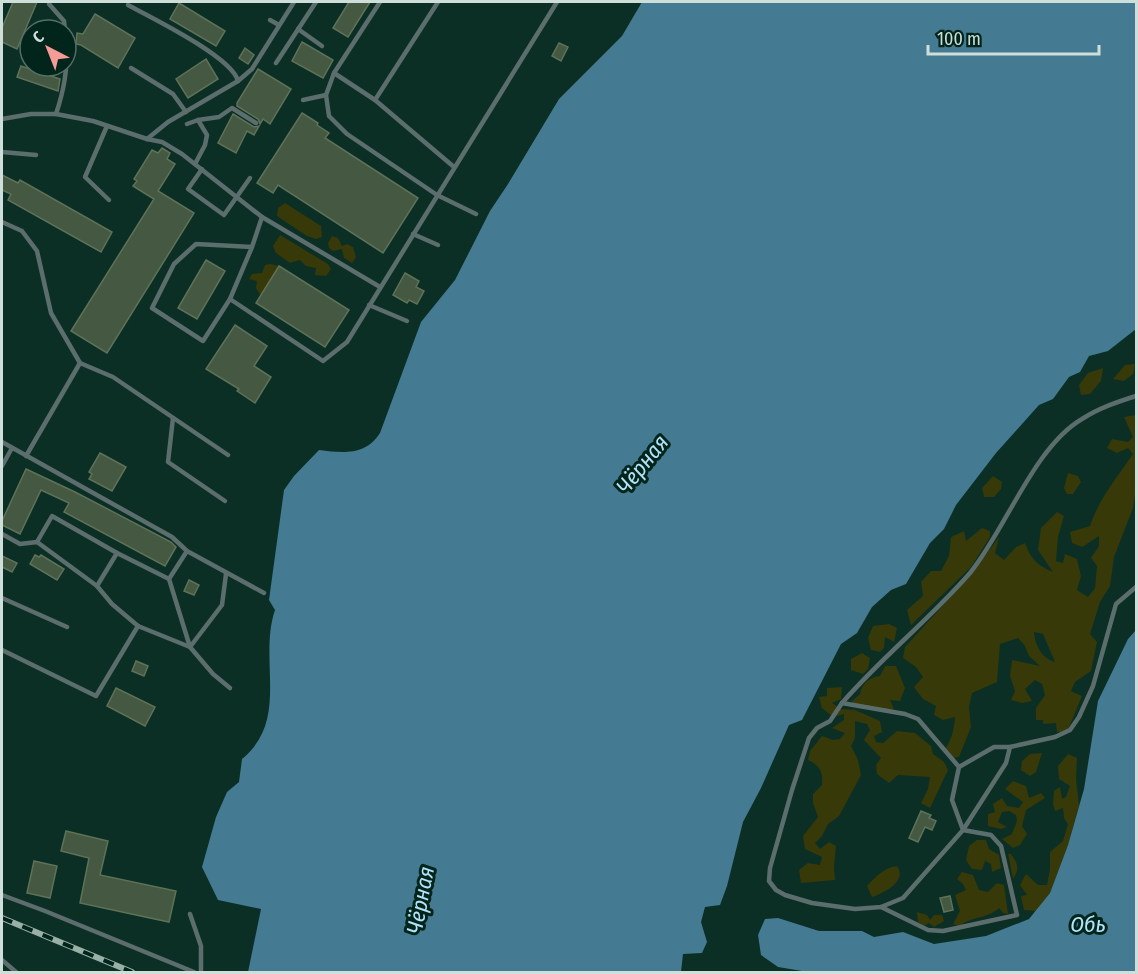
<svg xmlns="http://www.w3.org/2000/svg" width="1138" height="974" font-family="'Fira Sans Condensed',sans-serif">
<rect width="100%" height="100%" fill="#0b2f24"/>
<g fill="#373908" fill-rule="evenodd">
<path d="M285 203 321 226 322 237 316 239 307 236 277 216 278 208Z"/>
<path d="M280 235 328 264 331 269 326 276 315 275 316 268 306 266 300 260 290 263 276 253 273 246Z"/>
<path d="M332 236 338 238 342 246 347 244 353 247 356 257 352 263 344 258 342 249 333 251 329 248 328 243Z"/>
<path d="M270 264 279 266 261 296 256 288 257 281 249 279 252 274 262 273 265 265Z"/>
<path d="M1135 364 1133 374 1124 381 1113 379 1125 365Z"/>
<path d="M1103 368 1101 381 1090 394 1081 395 1079 385 1088 373Z"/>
<path d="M1136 415V489L1133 508 1114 557 1110 586 1100 602 1090 634 1097 642 1091 671 1075 682 1071 691 1082 696 1067 732H1057L1056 723 1043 724V720H1036V708L1045 695 1042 684 1035 680 1025 689 1032 701 1022 703 1011 700 1015 691 1010 676 1012 660 1040 666 1029 656 1025 646 1018 638 1000 644 997 682 972 693 969 707 971 727 959 757 950 758 945 749C952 739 954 729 955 717L943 720 934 715 936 706 923 699 914 687 923 677 916 667 903 658 905 647 970 576 999 537 995 553 1004 560 1016 547 1025 543C1030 558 1038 566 1053 572L1038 550 1041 528 1057 512 1064 516 1058 537 1056 561 1063 563 1065 554 1077 559 1081 576 1077 590 1088 597 1095 588 1097 566 1091 558 1099 546V536L1082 547 1072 543 1070 532 1090 526C1099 499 1117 477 1133 454L1128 448 1117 453 1107 448 1112 439 1128 442 1133 437 1124 417ZM1034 632 1043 634 1055 662C1041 658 1035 644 1034 632Z"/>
<path d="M1068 473 1078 476 1081 482 1073 494H1067L1064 488Z"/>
<path d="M993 476 1002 482 1001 489 994 497H984L982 488Z"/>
<path d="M982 528 990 531V537L971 567 911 625 907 610 923 596 921 582 931 571H941L949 556 951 537 964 531 966 541Z"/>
<path d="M889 624 897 628 894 642 885 637 884 648 880 652 871 650 868 638 873 626Z"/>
<path d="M862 653 870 658 868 669 863 674 851 670V659Z"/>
<path d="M885 666H896L905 688 900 701 890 700 894 709C879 712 865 707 851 702L860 694C862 683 870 677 880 676Z"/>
<path d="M842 687 841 699 832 703 841 709 855 710 880 721 882 732 874 736 876 742 883 743 897 731 915 733 931 746 933 754 944 762 948 770 930 808 921 803 928 789 930 777 898 775 889 783 877 774 876 765 881 758 864 740 870 730 867 724 855 721V738L851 746 858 760 861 775 839 816 828 824 822 836 815 843 820 849 829 842 836 846 834 867 835 880 801 883 799 870 808 863 820 865 822 857 805 849 803 836 818 817 813 803V794L822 785C823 771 820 766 808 760L810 751 822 736 833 740 840 739 845 733 832 728 844 720V714L833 717 822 708 819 697 827 696V688Z"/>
<path d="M1042 753 1036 772 1030 776 1021 770 1022 761 1030 754Z"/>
<path d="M1068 754 1077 758 1076 779 1079 805 1068 845 1050 893 1036 911 1024 910 1021 896 1027 895 1020 885 1026 874 1038 885H1047L1050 869V852L1063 841 1068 824 1064 818 1063 808 1055 811 1053 804 1054 791 1060 787 1062 799 1066 797 1070 786 1059 779 1058 766Z"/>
<path d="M1013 781 1026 786 1029 798 1041 793 1045 798 1026 810 1022 826 1027 834 1020 845 1013 848 1002 839 1012 834 1017 821 1016 815 1009 811 1002 812 998 822 1007 827 1001 829 988 826V814L995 812 993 804 1002 798 1007 806 1019 808 1023 802 1005 789Z"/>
<path d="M977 840H986L989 849 999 855 1001 868 992 872 991 864 985 861 982 870 972 869 966 860 969 846Z"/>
<path d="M1008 854H1011C1018 864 1020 869 1013 879Z"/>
<path d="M897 866C908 881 884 893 872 897L867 886C876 876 884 868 897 866Z"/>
<path d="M962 872 973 875 979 890 988 892 997 883 1004 885 1008 914 1003 913 999 908C987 919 972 916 960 926L953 924 960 911 955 895 966 890 963 884 957 879Z"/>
<path d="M917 912 927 915 930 920 934 915H942L944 921 934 927 929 923 924 926 918 922Z"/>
</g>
<g fill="#447a92">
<path d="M642 2H1136V329L1108 351 1089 356 1080 372 1069 377 1053 399 1039 405 996 453 956 505 944 529 930 543 906 584 891 590 872 607 857 633 841 644 802 720 789 725 761 788 743 822 727 886 720 905 705 907 701 922 707 942 702 953 683 954 681 972H248L261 909 218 900 202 867 216 817 227 792 239 782 242 759C290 720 258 660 275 610L269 600 284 490 294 476 319 450C343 453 365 456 380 433L421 322 455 280 490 211 508 184 559 99 622 36Z"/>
<path d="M1136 630V972L802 971 778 967 761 955 758 935 765 919 778 918 819 931H862L874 937 903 932 934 944 986 936 1029 919 1050 893 1068 845 1084 789 1098 701 1128 639Z"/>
</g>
<g fill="#455841" stroke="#5d7259" stroke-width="1.5">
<path d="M13 2H37L17 49 2 42V28Z"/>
<path d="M349 2H370L348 37 333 28Z"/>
<path d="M179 3 225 31 216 46 170 19Z"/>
<path d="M95 14 135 38 118 68 81 45 76 44 77 33 83 34Z"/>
<path d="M302 42 333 60 323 78 292 61Z"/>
<path d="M559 43 568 47 561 61 552 56Z"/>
<path d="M245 48 254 55 248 64 239 58Z"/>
<path d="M206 59 218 79 188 98 176 79Z"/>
<path d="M21 66 60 79 58 91 17 77Z"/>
<path d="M258 69 291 89 270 124 263 119 260 124 258 119 237 106V103Z"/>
<path d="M302 113 318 123 317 125 329 133 325 138 418 198 383 253 278 185 273 193 257 183Z"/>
<path d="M233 114 254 127 259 126 254 135 247 131 236 153 218 143Z"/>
<path d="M162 148 170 153 167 159 175 164 158 191 194 213 107 353 71 331 154 199 133 186 137 181 134 179 152 150 158 153Z"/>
<path d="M2 175 18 183 20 180 112 232 101 252 8 200 11 194 2 190Z"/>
<path d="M206 260 225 271 197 319 178 308Z"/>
<path d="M279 266 349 310 325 347 256 303Z"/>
<path d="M405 273 419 281 416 287 424 291 417 304 409 300 407 303 393 295Z"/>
<path d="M235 325 267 346 254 366 271 377 255 403 237 391 239 389 206 369Z"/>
<path d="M100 453 126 467 112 491 89 479 92 474 89 472Z"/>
<path d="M26 469 75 492 171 542 176 547 165 566 64 512 69 503 41 490 20 534 2 525V521Z"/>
<path d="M35 555 39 557 41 555 64 569 57 580 30 564Z"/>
<path d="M2 556 17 563 12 572 2 567Z"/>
<path d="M189 580 199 585 194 595 184 591Z"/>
<path d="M136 661 148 666 144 676 132 671Z"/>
<path d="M116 688 155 707 145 726 107 706Z"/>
<path d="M921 811 931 815 929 818 936 821 932 830 925 827 918 842 909 838Z"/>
<path d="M66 831 108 841 100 875 176 891 169 922 80 903 89 858 61 851Z"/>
<path d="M34 861 57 866 50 898 27 893Z"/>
<path d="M950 896 953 910 944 912 940 898Z"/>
</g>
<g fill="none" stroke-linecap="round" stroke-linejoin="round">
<g stroke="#5c6d6d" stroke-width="4.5">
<path d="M380 2 334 73 326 95 329 116 347 134 437 195 476 214"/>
<path d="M49 4 64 21 65 30"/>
<path d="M128 5C152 18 232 57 238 81"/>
<path d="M270 20 279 25"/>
<path d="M298 29 322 46"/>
<path d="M276 63 316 2"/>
<path d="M131 68 173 94 186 112"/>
<path d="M334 73 375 100 454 167"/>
<path d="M303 100 326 95"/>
<path d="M375 100 438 2"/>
<path d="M56 114C63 93 68 72 66 50"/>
<path d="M2 119 31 114H56L93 121 147 139 162 142 182 154 262 217 380 287"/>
<path d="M187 124 198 120 219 117 232 108 256 123"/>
<path d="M107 126 85 177 109 200"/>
<path d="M147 139 168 122 238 81 252 69 294 2"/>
<path d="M2 152 36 155"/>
<path d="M195 164 205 145 207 135 198 120"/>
<path d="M202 169 188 189 224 215 250 178"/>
<path d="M2 222 22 231 37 251 51 313 80 363 113 377 228 455"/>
<path d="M413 234 438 245"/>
<path d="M252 247 196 244 174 264 152 308 203 341 230 299 252 247 262 217"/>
<path d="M230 299 323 361 347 342 557 2"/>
<path d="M369 305 407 321"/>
<path d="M173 418 168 462 225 501"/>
<path d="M2 442 172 537 187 551 264 593"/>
<path d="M26 456 80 363"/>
<path d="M2 466 12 448"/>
<path d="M2 534 20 544 37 542 97 586 112 604 138 626 190 647 222 605 226 574"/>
<path d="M37 542 52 516 117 553 169 579"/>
<path d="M187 551 169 579 190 647 213 674 230 688"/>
<path d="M97 586 117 553"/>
<path d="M2 598 67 627"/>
<path d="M2 650 96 696 138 626"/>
<path d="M842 703C882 657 930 619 970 573 1006 529 1034 447 1082 419 1099 408 1117 402 1136 396"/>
<path d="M1010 747 1055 737 1070 730 1079 717 1093 686 1116 604 1136 587"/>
<path d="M959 767 918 719 905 714 842 703 830 721 817 728 809 738 792 790 770 868 769 881 776 890 785 895 812 903 855 909 881 907 903 898 963 830 1006 763 1010 747H994L959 767 952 800 963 830"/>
<path d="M2 895 45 911 194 972"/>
<path d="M881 907 928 930 943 931 1017 915 1001 846 991 835 963 830"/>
<path d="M190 914 201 946V972"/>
<path d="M2 960 16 972"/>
</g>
<defs>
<path id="rail" d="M2 918 132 972"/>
</defs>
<use href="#rail" stroke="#99b0a7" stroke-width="6"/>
<use href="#rail" stroke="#01251b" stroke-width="4" stroke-dasharray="11" stroke-linecap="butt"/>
</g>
<g text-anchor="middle" stroke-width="6" stroke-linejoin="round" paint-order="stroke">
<g font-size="22" font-style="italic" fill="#b3e3fa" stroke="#01251b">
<text transform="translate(642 464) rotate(-51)" y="8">Чёрная</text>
<text transform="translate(420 900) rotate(-79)" y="8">Чёрная</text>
<text x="1088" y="932">Обь</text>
</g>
</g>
<rect width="1138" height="974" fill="none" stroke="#cddfd8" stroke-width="6"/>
<g transform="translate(48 48) rotate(318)"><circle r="28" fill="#01251b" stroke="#536f67" stroke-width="1.5"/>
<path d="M0-4.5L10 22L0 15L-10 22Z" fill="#f59c96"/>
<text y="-9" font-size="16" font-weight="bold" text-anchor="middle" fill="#cddfd8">С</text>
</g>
<path d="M928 45v9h171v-9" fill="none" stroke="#cddfd8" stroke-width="3"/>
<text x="937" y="45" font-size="18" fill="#cddfd8" stroke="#01251b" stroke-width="4.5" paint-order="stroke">100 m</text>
</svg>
